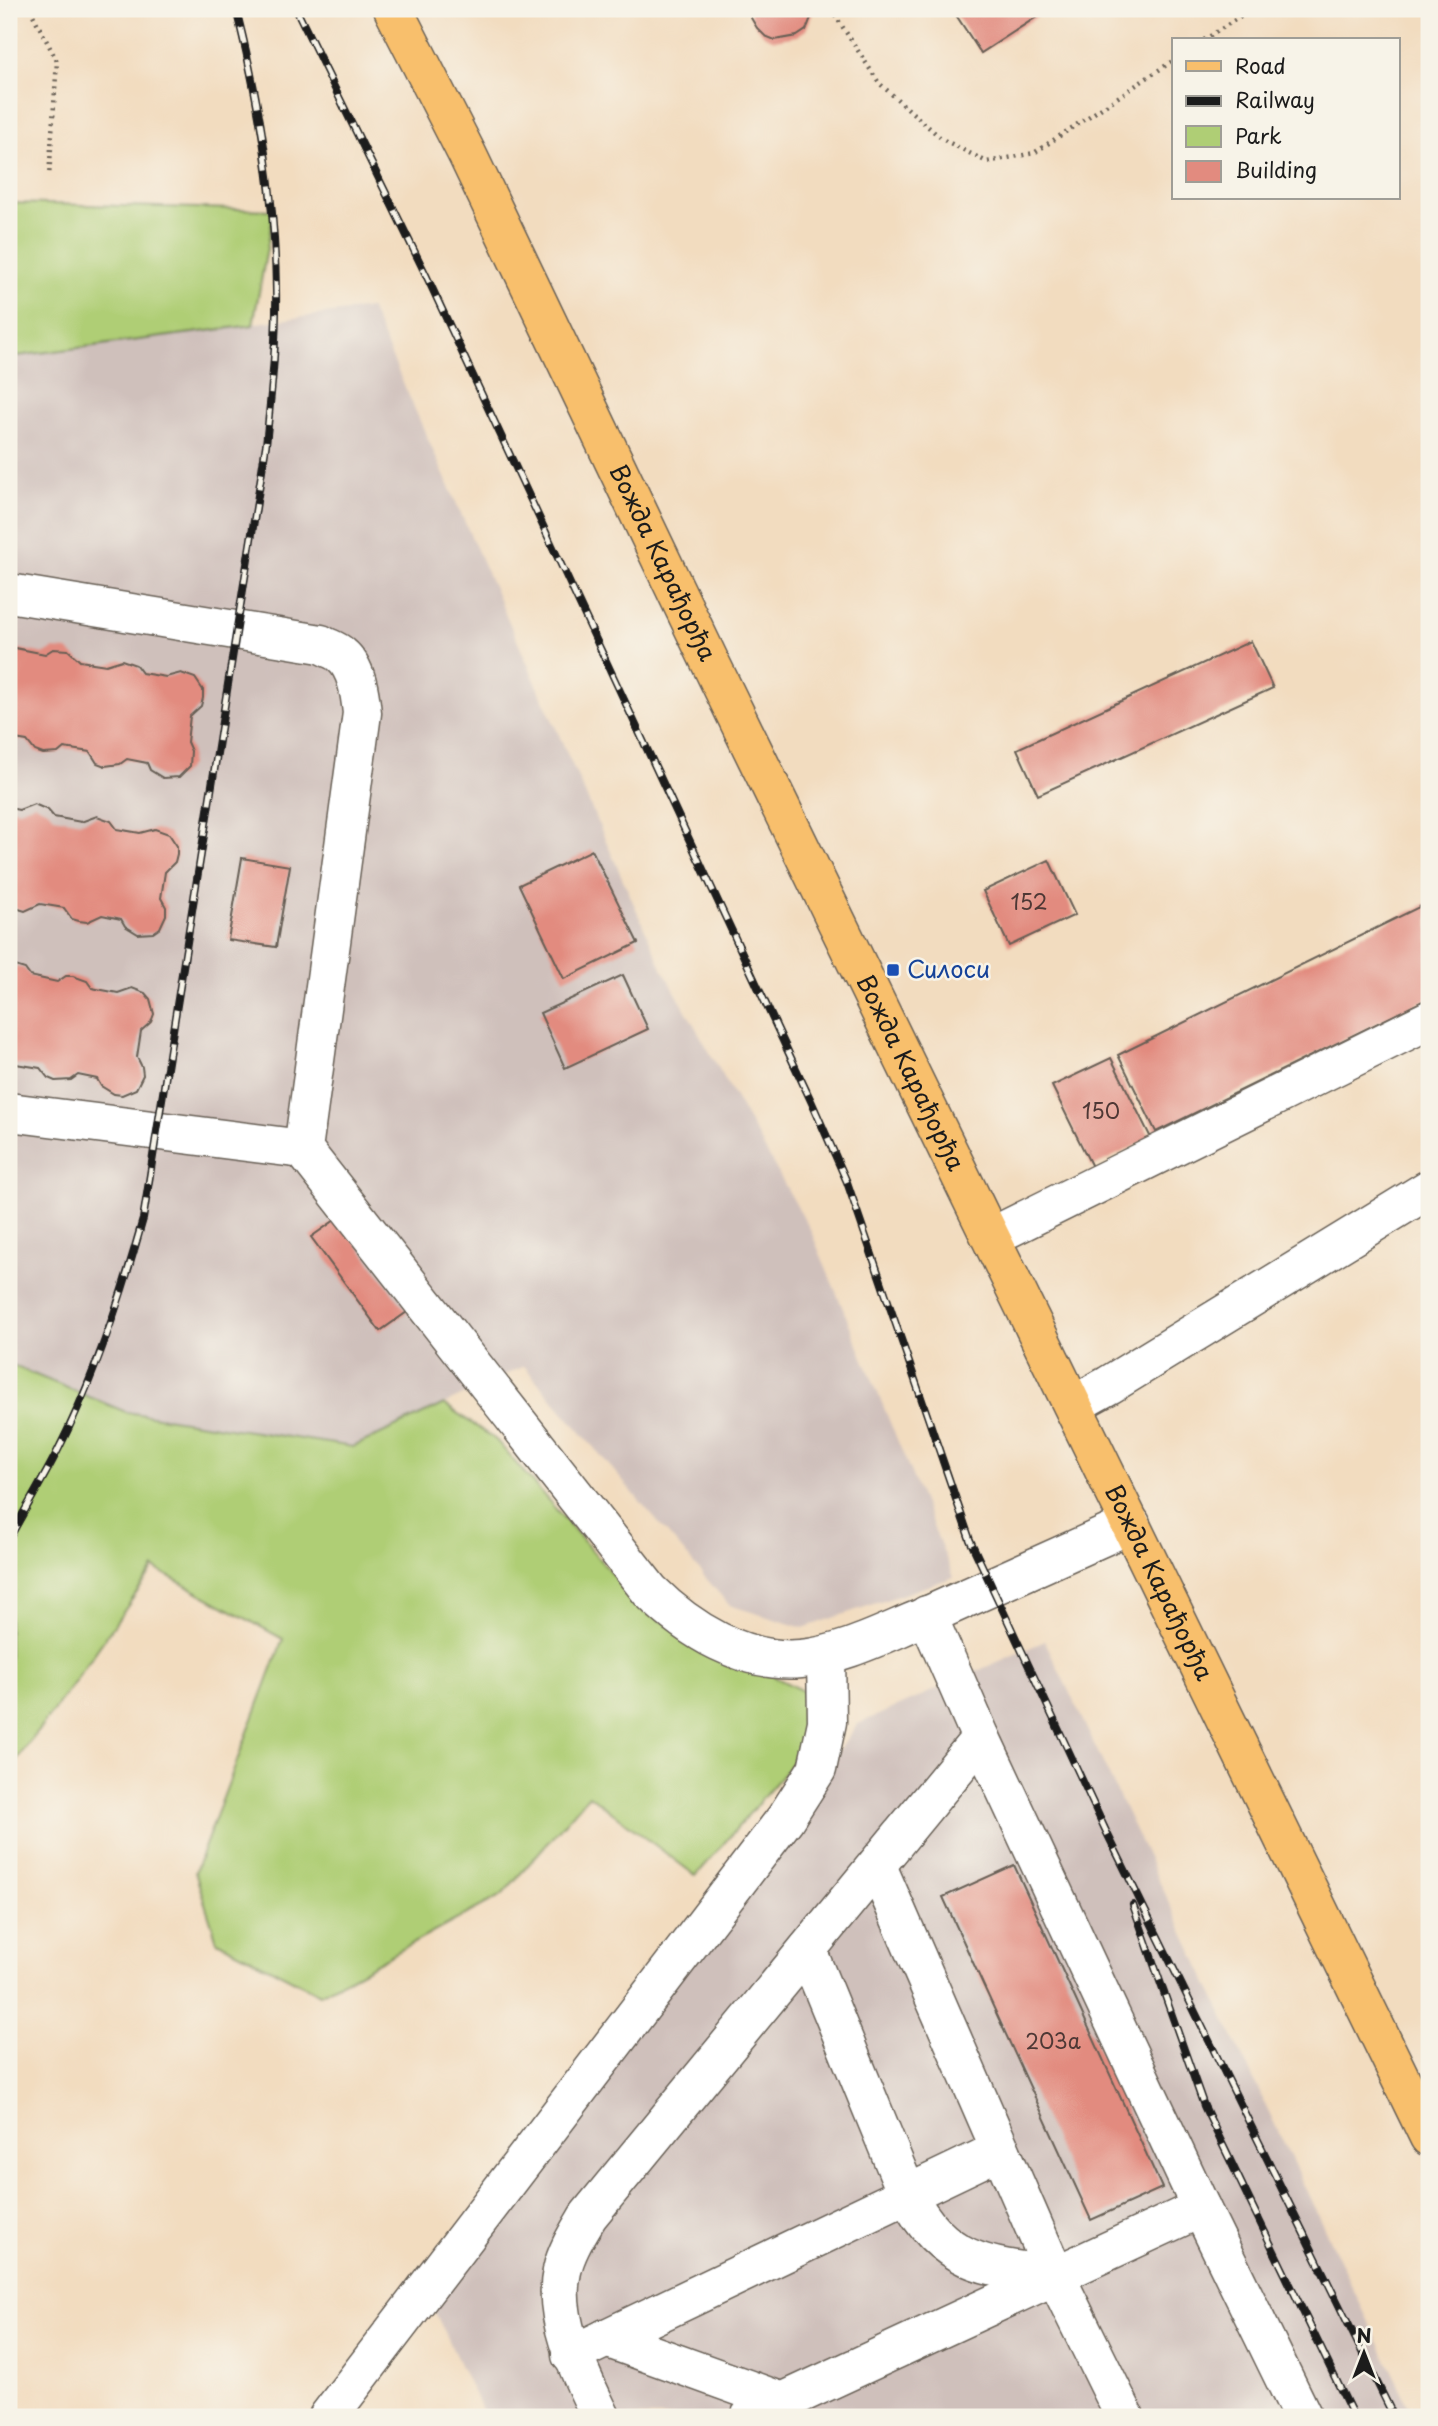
<svg xmlns="http://www.w3.org/2000/svg" width="1438" height="2426" font-family="'Playpen Sans',sans-serif">
<rect width="100%" height="100%" fill="#f7f3e8"/>
<filter id="ink" filterUnits="userSpaceOnUse"><feTurbulence type="fractalNoise" baseFrequency=".0143" numOctaves="2"/><feDisplacementMap in="SourceGraphic" scale="14" xChannelSelector="R" yChannelSelector="G"/><feConvolveMatrix kernelMatrix="1 2 1 2 8 2 1 2 1" color-interpolation-filters="sRGB"/></filter>
<filter id="wash" filterUnits="userSpaceOnUse"><feTurbulence type="fractalNoise" baseFrequency=".00686" numOctaves="4" result="noise"/><feDisplacementMap in="SourceGraphic" scale="28" xChannelSelector="R" yChannelSelector="G"/><feGaussianBlur stdDeviation="1.57" result="paint"/><feColorMatrix in="noise" values="0 0 0 0 0 0 0 0 0 0 0 0 0 0 0 0 0 1.4 0 .05"/><feComposite in="paint" operator="in"/></filter>
<g filter="url(#wash)">
<rect width="100%" height="100%" fill="#f2dcbf"/>
<g fill="#cfc0bb">
<path d="M370 308 663 970 810 1229 954 1577 803 1628 729 1605 524 1366 354 1447 126 1412 9 1364V356Z"/>
<path d="M1045 1641 1414 2417H485L432 2306 858 1724Z"/>
</g>
<g fill="#afce75" stroke="#667548" stroke-width="2">
<path d="M9 203 274 210 253 325 9 357Z"/>
<path d="M9 1364 126 1412 353 1447 444 1404 496 1440 646 1613 803 1691V1751L696 1876 589 1795 502 1895 320 1994 217 1941 195 1872 283 1639 154 1568 76 1680 9 1770Z"/>
</g>
<g id="blocks">
<g fill="#e28b7f">
<path d="M750 9H814V10L806 30 797 36 775 40 765 36 757 28 751 18Z"/>
<path d="M952 9H1049L981 53Z"/>
<path d="M1251 641 1273 688 1038 795 1017 749Z"/>
<path d="M9 643 15 648 45 654 53 649 68 650 80 661 106 665 122 660 136 665 142 673 166 677 181 673 195 678 203 690V698L201 706 190 716 187 742 191 751 190 766 179 777 163 778 150 770 147 763 127 759 120 764 105 766 97 763 90 752 64 748 58 753 43 754 35 751 27 741 9 738Z"/>
<path d="M34 804 48 810 54 817 81 822 97 816 111 821 117 829 140 833 155 829 169 834 177 846V854L175 862 165 872 161 898 166 907V915L160 928 153 933 138 934 125 926 121 919 102 915 87 922 79 921 72 919 64 908 40 904 25 911 9 906V808L19 810Z"/>
<path d="M592 850 638 943 564 979 519 885Z"/>
<path d="M242 858 290 866 276 947 228 940Z"/>
<path d="M1049 860 1075 915 1009 946 983 891Z"/>
<path d="M1429 902V998L1156 1132 1118 1055Z"/>
<path d="M9 964 25 969 30 976 57 982 66 976H73L87 981 92 988 118 993 132 988 145 993 150 999 154 1014 151 1022 141 1031 137 1057 142 1067 143 1075 136 1089 122 1095 114 1094 101 1086 97 1079 78 1075 71 1080 55 1081 48 1078 40 1068 16 1064 9 1068Z"/>
<path d="M623 975 648 1029 565 1068 540 1013Z"/>
<path d="M1111 1058 1151 1138 1092 1167 1052 1086Z"/>
<path d="M338 1218 407 1312 380 1331 311 1237Z"/>
<path d="M1014 1865 1162 2188 1091 2220 943 1897Z"/>
</g>
</g>
</g>
<g filter="url(#ink)">
<use href="#blocks" fill-opacity="0" stroke="#675f55" stroke-width="2"/>
<g fill="none" stroke-linecap="round" stroke-linejoin="round">
<defs>
<g id="minor">
<path d="M9 593 321 644C327 648 336 650 341 655 357 668 360 694 362 713L303 1149 650 1591C689 1630 744 1664 801 1659 843 1655 883 1634 922 1618 992 1587 1061 1555 1131 1524"/>
<path d="M9 1112 303 1149"/>
<path d="M991 1237 1429 1020"/>
<path d="M1073 1405 1109 1385 1429 1189"/>
<path d="M927 1615 981 1738 1201 2208 1303 2417"/>
<path d="M877 1866 1055 2275 1125 2417"/>
<path d="M807 1950 907 2194C943 2263 984 2267 1055 2275"/>
<path d="M606 2338 783 2402"/>
<path d="M571 2355 1000 2150"/>
<path d="M328 2417 785 1819 817 1769 827 1722 826 1655"/>
<path d="M601 2417C581 2375 551 2318 562 2271 566 2251 578 2233 588 2216L981 1738"/>
<path d="M750 2417 1201 2208"/>
</g>
<g id="major">
<path id="s1" d="M393 9 467 154 709 660 1429 2137"/>
</g>
</defs>
<use href="#minor" stroke="#675f55" stroke-width="41"/>
<use href="#major" stroke="#675f55" stroke-width="41"/>
<g stroke="#675f55" stroke-width="4.5" stroke-dasharray="2 5" stroke-linecap="butt">
<path d="M30 9 57 61 49 177"/>
<path d="M831 9 879 83 942 139 987 162 1034 153 1174 60"/>
<path d="M1204 40 1252 9"/>
</g>
<use href="#minor" stroke="#fff" stroke-width="38"/>
<use href="#major" stroke="#f8bf6c" stroke-width="38"/>
<defs>
<g id="rail">
<path d="M296 9 426 275 812 1103 847 1182 970 1540 1105 1829 1394 2417"/>
<path d="M9 1539C25 1509 43 1480 58 1450 95 1377 121 1298 143 1219L266 445C271 394 277 341 276 290 275 195 259 100 236 9"/>
<path d="M1133 1905 1204 2106 1354 2417"/>
</g>
</defs>
<use href="#rail" stroke="#1c1c1c" stroke-width="8"/>
<use href="#rail" stroke="#f7f3e8" stroke-width="5" stroke-dasharray="16" stroke-linecap="butt"/>
</g>
</g>
<rect fill="#1a4fb4" stroke="#f7f3e8" stroke-width="2.5" x="886" y="963" width="14" height="14" rx="3.5"/>
<g text-anchor="middle" stroke-width="5" stroke-linejoin="round" paint-order="stroke">
<g font-size="21" fill="#4e3835">
<text x="1029" y="910">152</text>
<text x="1101" y="1119">150</text>
<text x="1053" y="2049">203a</text>
</g>
<g font-size="24" fill="#1c1c1c" stroke="#f7f3e8">
<text dy="8" stroke="none"><textPath href="#s1" startOffset="616">Вожда Карађорђа</textPath></text>
<text dy="8" stroke="none"><textPath href="#s1" startOffset="1183">Вожда Карађорђа</textPath></text>
<text dy="8" stroke="none"><textPath href="#s1" startOffset="1750">Вожда Карађорђа</textPath></text>
</g>
<g font-size="24" fill="#164399" stroke="#f7f3e8" text-anchor="start">
<text x="907" y="978">Силоси</text>
</g>
</g>
<rect width="1438" height="2426" fill="none" stroke="#f7f3e8" stroke-width="35"/>
<rect x="1172" y="38" width="228" height="161" fill="#f7f3e8" stroke="#9f9d96" stroke-width="2"/>
<rect x="1186" y="61" width="35" height="10" fill="#f8bf6c" stroke="#9f9d96" stroke-width="2"/>
<text x="1235" y="74" font-size="21" fill="#1c1c1c">Road</text>
<rect x="1186" y="96" width="35" height="10" fill="#1c1c1c" stroke="#9f9d96" stroke-width="2"/>
<text x="1235" y="108" font-size="21" fill="#1c1c1c">Railway</text>
<rect x="1186" y="126" width="35" height="21" fill="#afce75" stroke="#9f9d96" stroke-width="2"/>
<text x="1235" y="144" font-size="21" fill="#1c1c1c">Park</text>
<rect x="1186" y="161" width="35" height="21" fill="#e28b7f" stroke="#9f9d96" stroke-width="2"/>
<text x="1235" y="178" font-size="21" fill="#1c1c1c">Building</text>
<g transform="translate(1364 2353)" stroke="#f7f3e8" stroke-width="5" paint-order="stroke">
<path d="M0-5L12 26L0 18L-12 26Z" fill="#1c1c1c"/>
<text y="-10" font-size="19" font-weight="bold" text-anchor="middle" fill="#1c1c1c">N</text>
</g>
</svg>
